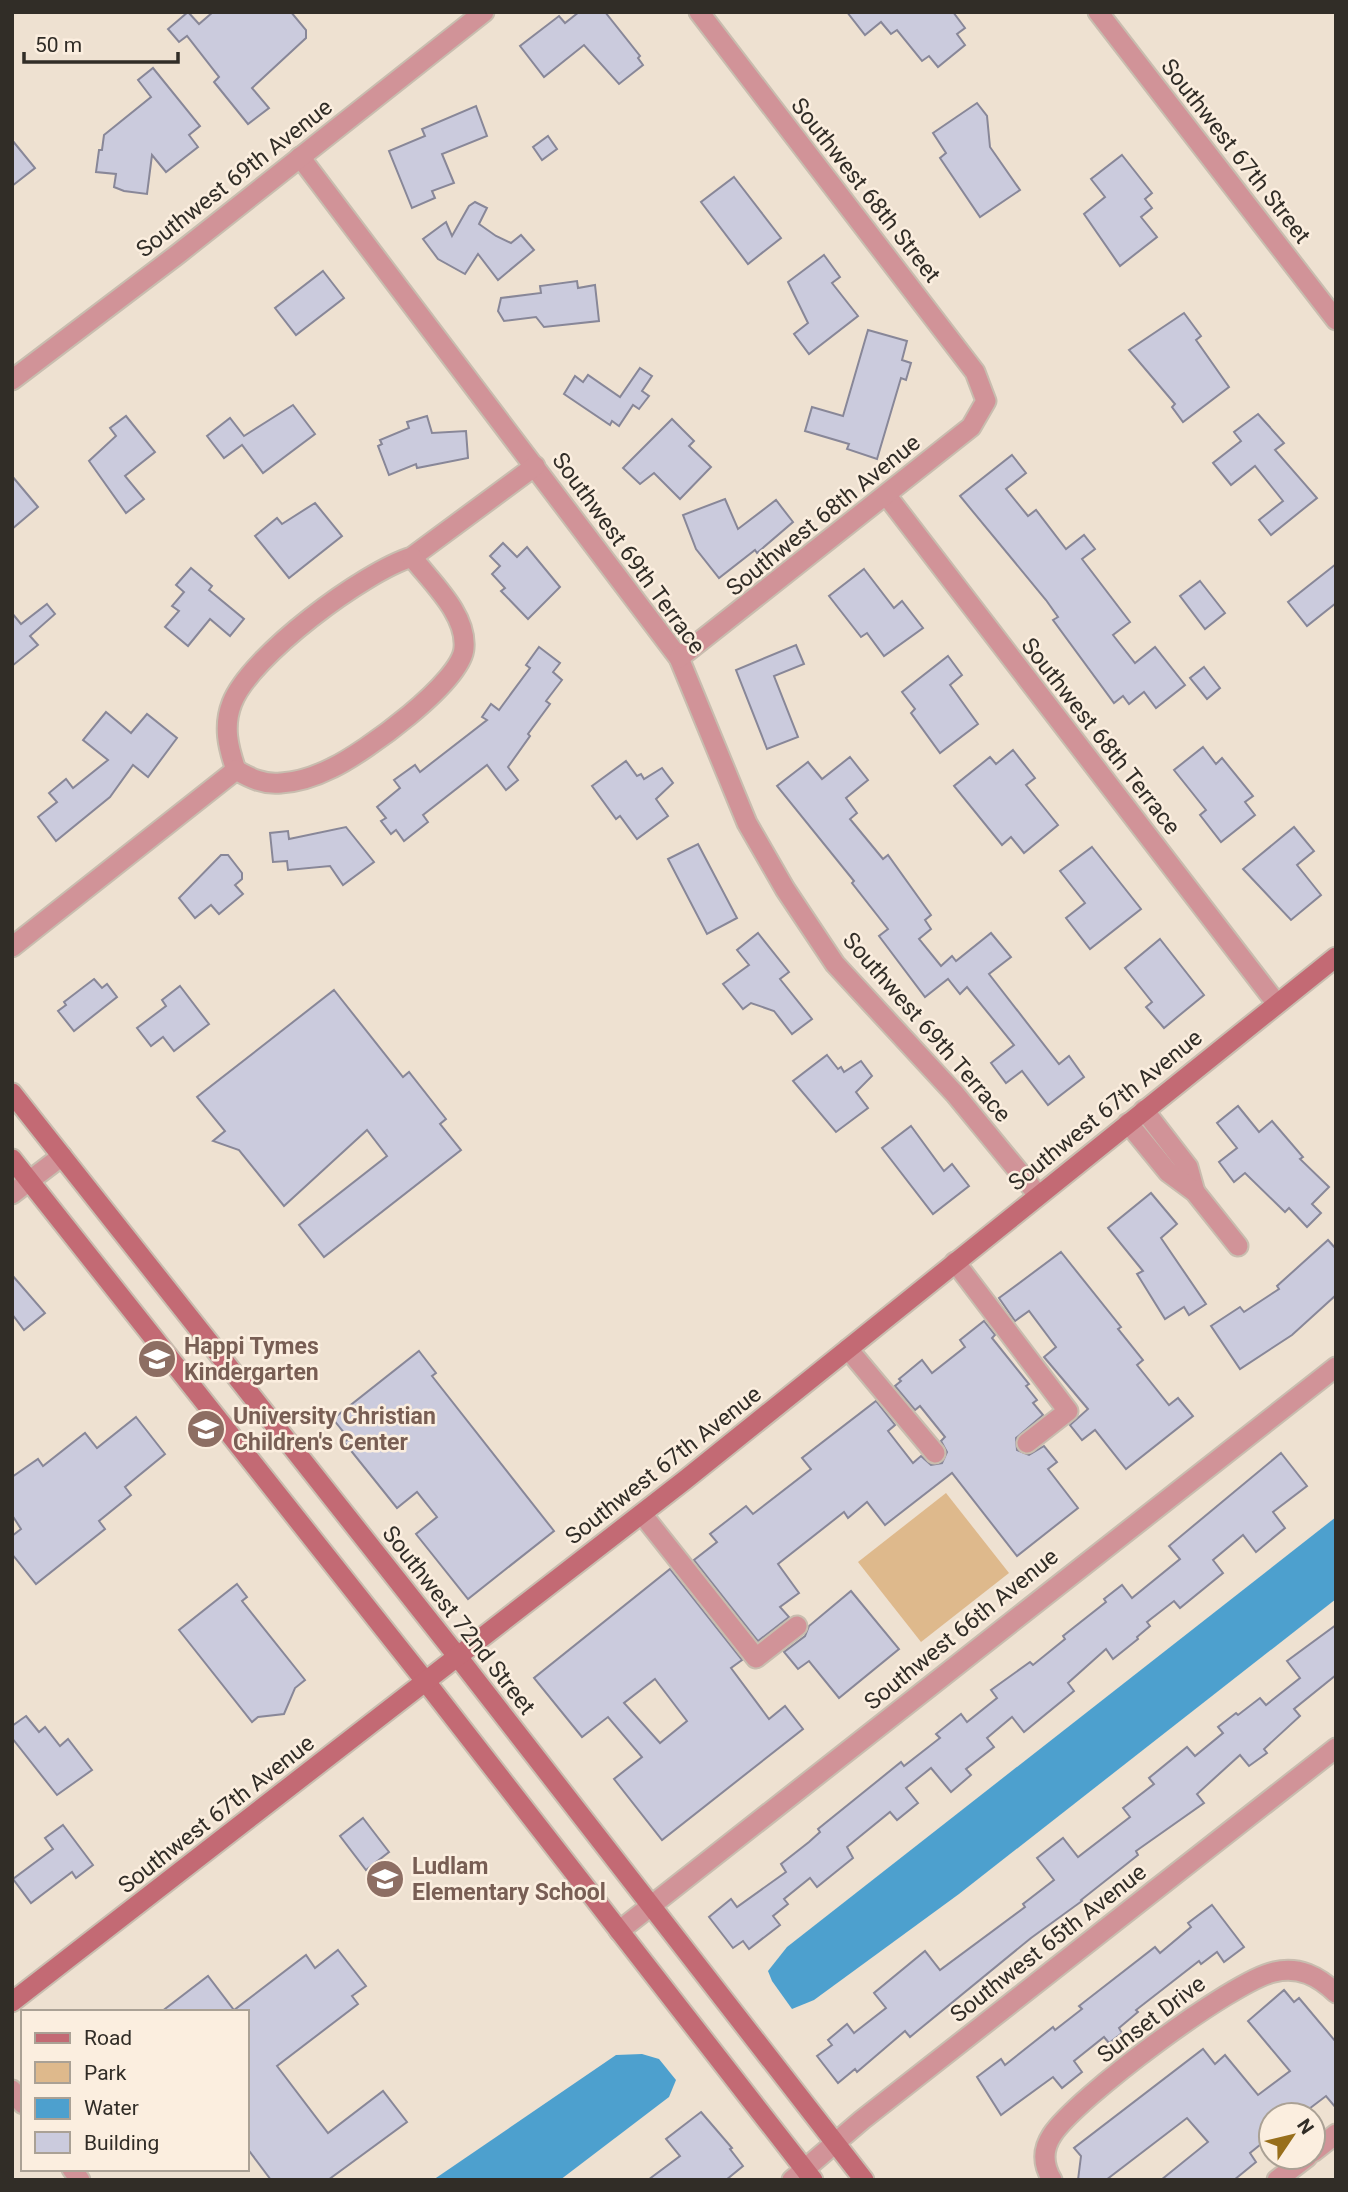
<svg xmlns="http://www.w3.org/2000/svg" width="1348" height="2192" font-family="Roboto,sans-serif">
<rect width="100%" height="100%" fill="#eee1d1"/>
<path fill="#deb98c" d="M946 1493 1009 1573 921 1642 858 1562Z"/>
<g fill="#4da0ce">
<path d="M1336 1517V1599L959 1894 814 2000 792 2009 772 1981 768 1971 787 1947Z"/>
<path d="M642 2054 659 2059 676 2080 669 2097 560 2180H433L616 2055Z"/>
</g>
<g fill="#cbcbdd" stroke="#888798" stroke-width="2" fill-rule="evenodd">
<path d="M188 12 199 24 213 12H291L306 30V38L252 88 269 108 248 124 214 82 219 77 187 36 179 42 168 29Z"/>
<path d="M579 12H605L640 56 638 58 643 65 619 84 584 45 544 77 520 46 559 16 565 23Z"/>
<path d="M847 12H953L965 28 957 34 965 45 938 67 929 56 922 61 897 30 891 34 881 22 865 35Z"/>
<path d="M153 68 200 126 189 135 198 147 166 172 152 155 147 194 124 191 114 187 116 174 96 172 99 150H102L104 135 151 97 138 80Z"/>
<path d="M977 103 987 116 990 147 1020 190 980 217 940 158 946 153 933 133Z"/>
<path d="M476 106 487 136 442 154 454 183 432 191 435 198 412 208 389 151 425 136 422 129Z"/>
<path d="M548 136 557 149 542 160 533 147Z"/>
<path d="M12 140 35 168 12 186Z"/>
<path d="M1122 155 1152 193 1145 199 1152 208 1141 217 1157 237 1120 266 1084 214 1105 197 1091 179Z"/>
<path d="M734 177 781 238 748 264 701 202Z"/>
<path d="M475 202 487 208 479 224 496 236 511 243 521 235 534 250 498 280 478 254 465 274 438 259 423 239 446 222 452 236 469 206Z"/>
<path d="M824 255 840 277 832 283 858 316 809 354 794 334 808 323 788 282Z"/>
<path d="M323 271 344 298 296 335 275 308Z"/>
<path d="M577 281 578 288 595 285 599 321 544 327 536 317 504 321 498 311 501 298 541 293 540 286Z"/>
<path d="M1184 313 1201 336 1196 340 1229 387 1183 422 1172 407 1175 404 1129 350Z"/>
<path d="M868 330 907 341 902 360 911 363 906 380 901 378 877 459 847 449 849 444 805 431 812 407 843 416Z"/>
<path d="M640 368 652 376 642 391 649 396 639 409 633 405 619 426 612 421 610 425 564 394 575 376 583 382 588 375 620 397Z"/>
<path d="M293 405 315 434 263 473 242 445 224 458 207 436 230 418 244 436Z"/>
<path d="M1258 414 1284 443 1275 450 1317 498 1271 535 1259 520 1283 501 1255 466 1231 485 1213 463 1241 441 1234 432Z"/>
<path d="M126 416 155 452 125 476 144 499 126 513 89 461 116 436 110 428Z"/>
<path d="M427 416 432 433 466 431 468 458 417 468 416 464 389 475 378 446 382 444 380 440 409 428 407 422Z"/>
<path d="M672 419 694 441 689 446 711 467 680 499 654 473 640 484 623 468Z"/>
<path d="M1012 455 1026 473 1006 489 1028 516 1036 510 1066 549 1084 535 1095 549 1082 559 1130 622 1113 635 1135 663 1155 647 1185 685 1156 708 1144 692 1129 704 1123 696 1114 703 1053 620 1058 617 1046 600 960 496Z"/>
<path d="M12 476 38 507 12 529Z"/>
<path d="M725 499 738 529 776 500 793 522 757 553 755 550 719 578 696 549 683 515Z"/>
<path d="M315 503 342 536 289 578 255 536 277 518 282 524Z"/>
<path d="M503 543 517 557 527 547 560 587 528 619 501 591 505 588 492 574 500 566 490 556Z"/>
<path d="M1336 564V603L1307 626 1288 602Z"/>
<path d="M191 568 212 586 209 590 244 619 230 636 210 619 188 646 165 627 179 611 172 606 184 592 176 585Z"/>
<path d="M864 569 894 608 902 601 923 628 884 656 867 633 861 637 829 596Z"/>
<path d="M1200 581 1225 613 1205 629 1180 596Z"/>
<path d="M47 604 55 614 30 636 38 645 12 666V613L21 624Z"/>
<path d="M796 645 804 664 774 676 798 737 767 749 736 670Z"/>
<path d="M539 647 560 663 553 672 562 680 546 701 550 704 528 734 530 736 508 767 518 780 506 790 487 765 423 815 428 822 404 841 396 830 391 834 381 821 386 818 377 807 400 788 394 780 415 765 420 772 487 720 482 717 491 704 499 710 530 668 526 665Z"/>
<path d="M948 656 962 675 950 685 978 724 940 753 911 713 915 709 902 692Z"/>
<path d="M1204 667 1220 688 1207 699 1190 678Z"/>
<path d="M106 712 131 733 147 714 177 738 148 777 133 765 110 797 56 841 38 817 57 802 49 793 66 779 73 788 108 760 83 740Z"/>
<path d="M1203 747 1216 764 1222 758 1253 796 1245 802 1255 815 1221 842 1200 815 1206 810 1174 770Z"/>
<path d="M1013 750 1035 778 1026 785 1058 825 1024 853 1011 837 1002 845 954 786 990 757 996 764Z"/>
<path d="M850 757 868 780 846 798 857 813 850 819 883 859 888 855 931 915 925 920 931 929 919 939 941 966 952 956 956 961 991 933 1011 957 989 974 1059 1064 1069 1056 1084 1077 1048 1105 1022 1071 1006 1083 991 1063 1014 1045 967 987 960 994 948 979 925 997 879 936 888 929 852 883 854 881 777 786 808 762 822 779Z"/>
<path d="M626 761 637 776 641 774 644 779 662 768 673 783 656 799 668 816 637 839 620 816 616 819 592 786Z"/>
<path d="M346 827 374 862 343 885 330 866 288 870 287 861 273 862 270 833 288 831 289 839Z"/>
<path d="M1294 827 1314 851 1297 865 1321 895 1291 920 1243 869Z"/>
<path d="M698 844 737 918 707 934 668 859Z"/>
<path d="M1092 847 1141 909 1090 949 1066 918 1085 903 1060 871Z"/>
<path d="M221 855H228L242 873V879L235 885 243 894 219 914 211 905 195 918 179 898Z"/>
<path d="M758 933 789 972 780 979 812 1019 792 1034 774 1011 751 1003 743 1009 723 984 749 965 737 950Z"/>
<path d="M1160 939 1204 995 1164 1028 1146 1007 1152 1002 1125 968Z"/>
<path d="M94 979 102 988 107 984 117 997 74 1031 58 1011 66 1005 64 1002Z"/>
<path d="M180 986 209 1024 174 1051 163 1037 151 1046 137 1028 166 1006 162 1000Z"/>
<path d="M334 990 403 1077 409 1072 446 1119 440 1124 461 1150 324 1257 299 1225 387 1156 367 1130 284 1206 239 1150 213 1141 225 1131 197 1097Z"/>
<path d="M827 1055 838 1069 841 1067 844 1072 861 1061 872 1076 856 1092 868 1108 836 1132 793 1081Z"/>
<path d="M1238 1106 1259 1132 1272 1121 1303 1157 1300 1159 1329 1187 1312 1204 1321 1213 1307 1227 1289 1208 1285 1212 1245 1173 1234 1182 1219 1162 1237 1148 1217 1123Z"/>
<path d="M911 1126 944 1171 952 1164 969 1186 933 1214 882 1148Z"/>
<path d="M1151 1193 1177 1224 1161 1238 1206 1304 1189 1315 1184 1307 1165 1319 1137 1274 1143 1271 1108 1228Z"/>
<path d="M1328 1240 1336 1249V1295L1292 1335 1240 1369 1211 1326 1240 1307 1244 1312 1279 1289 1277 1286Z"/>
<path d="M1061 1252 1121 1327 1118 1329 1143 1360 1137 1365 1169 1405 1178 1398 1193 1416 1126 1469 1095 1430 1082 1440 1070 1425 1088 1409 1044 1357 1056 1347 1029 1311 1015 1321 999 1298Z"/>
<path d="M12 1275 45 1313 24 1330 12 1314Z"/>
<path d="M984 1321 995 1335 992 1338 1029 1384 1026 1386 1037 1400 1033 1403 1043 1415 1016 1438 1017 1450 1029 1455 1044 1446 1057 1462 1048 1469 1078 1508 1017 1556 952 1473 885 1525 867 1502 848 1518 844 1512 778 1564 799 1593 780 1607 789 1617 758 1641 694 1560 717 1542 710 1534 746 1506 753 1514 811 1469 802 1458 876 1401 895 1425 888 1431 913 1463 921 1456 931 1465 942 1463 947 1452 941 1441 945 1437 920 1406 915 1410 895 1386 901 1381 899 1379 922 1360 932 1373 965 1347 960 1340Z"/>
<path d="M419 1351 436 1373 432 1376 554 1531 468 1599 416 1534 437 1517 417 1492 397 1508 344 1442 349 1439 333 1419Z"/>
<path d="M136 1417 165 1454 125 1487 131 1495 99 1521 105 1529 36 1584 12 1554V1536L21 1529 12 1515V1477L38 1459 43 1466 85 1433 97 1448Z"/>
<path d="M1281 1453 1307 1486 1273 1512 1285 1528 1256 1552 1243 1535 1213 1560 1223 1573 1180 1608 1174 1601 1147 1622 1150 1626 1137 1637 1138 1639 1113 1659 1106 1649 1068 1683 1074 1691 1024 1732 1012 1717 987 1738 994 1747 966 1769 971 1775 951 1792 931 1768 906 1788 918 1803 897 1820 890 1812 847 1847 853 1858 817 1887 810 1878 784 1899 788 1904 773 1916 780 1925 749 1949 743 1941 733 1948 709 1917 731 1899 737 1907 786 1872 781 1864 809 1842 820 1832 818 1829 901 1762 904 1766 940 1738 936 1734 961 1714 967 1722 997 1698 991 1690 1030 1662 1033 1665 1065 1639 1063 1636 1106 1602 1104 1599 1122 1585 1132 1598 1180 1559 1169 1546Z"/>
<path d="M670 1569 742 1660 731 1668 769 1719 785 1706 803 1729 662 1840 614 1779 642 1757 608 1717 582 1737 534 1678ZM655 1679 687 1721 660 1743 624 1703Z"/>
<path d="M237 1584 247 1597 242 1601 305 1680 295 1688 284 1714 258 1717 252 1722 179 1630Z"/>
<path d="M851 1591 899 1649 839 1698 809 1661 798 1669 784 1652 805 1636 809 1626Z"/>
<path d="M1336 1625V1675L1294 1709 1300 1716 1264 1749 1267 1753 1249 1766 1240 1755 1197 1794 1204 1803 1136 1851 1138 1855 1081 1900 1082 1901 1031 1938 910 2037 905 2031 857 2072 855 2069 838 2083 817 2056 832 2045 828 2040 847 2024 854 2033 886 2008 874 1993 925 1951 940 1970 1025 1907 1023 1904 1054 1880 1037 1858 1063 1838 1078 1857 1130 1817 1123 1808 1154 1784 1149 1778 1187 1747 1195 1756 1223 1733 1218 1727 1236 1713 1238 1715 1260 1698 1266 1705 1300 1678 1287 1661Z"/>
<path d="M26 1716 39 1732 45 1727 60 1746 68 1739 92 1770 57 1795 12 1738V1726Z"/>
<path d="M363 1818 389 1852 366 1870 340 1836Z"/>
<path d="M63 1825 93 1865 76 1878 72 1872 31 1903 13 1879 53 1849 45 1838Z"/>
<path d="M1212 1905 1244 1947 1224 1962 1217 1952 1201 1964 1199 1961 1136 2010 1138 2012 1119 2028 1122 2033 1109 2043 1104 2037 1074 2061 1082 2072 1062 2088 1053 2077 1001 2115 977 2077 1001 2059 1005 2065 1053 2027 1055 2030 1082 2009 1079 2006 1155 1947 1160 1953 1191 1927 1188 1923Z"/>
<path d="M338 1950 366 1986 352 1996 358 2004 277 2066 328 2133 383 2091 407 2122 328 2180H271L247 2148V2012H161L208 1976 234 2010 306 1955 315 1968Z"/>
<path d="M1284 1990 1294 2002 1299 1998 1336 2042V2108L1326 2096 1301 2115H1271V2136L1250 2153 1256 2162 1234 2180H1161L1208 2142 1187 2118 1106 2180H1078L1081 2156 1074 2148 1203 2049 1215 2064 1225 2055 1258 2095 1290 2071 1248 2021Z"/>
<path d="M701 2112 732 2148 730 2149 743 2166 726 2180H648L680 2156 666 2139Z"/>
</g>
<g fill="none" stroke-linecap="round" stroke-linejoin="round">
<defs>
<g id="minor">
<path d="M1098 12 1336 320"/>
<path d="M300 157 679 658 747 823 785 889 835 964 955 1094 1038 1195"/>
<path d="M12 380 178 254 484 12"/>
<path d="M887 496 1277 1004"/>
<path d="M679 658 971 427 986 401 975 372 699 12"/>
<path d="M236 770C228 747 223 726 232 703 250 656 365 571 412 557L535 466"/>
<path d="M12 947 236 770C250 778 264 785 281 783 299 782 316 776 332 768 364 753 462 682 464 648 467 614 431 582 412 557"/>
<path d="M1144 1110 1188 1167 1195 1192"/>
<path d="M1128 1123 1168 1172 1195 1192 1238 1246"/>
<path d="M12 1194 62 1156"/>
<path d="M955 1262 1068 1411 1027 1443"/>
<path d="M848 1349 935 1453"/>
<path d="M642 1514 756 1658 797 1626"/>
<path d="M619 1931 1336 1367"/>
<path d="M12 2090 23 2104"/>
<path d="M1313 2152 1336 2134"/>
<path d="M72 2169 80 2180"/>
<path d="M792 2180 862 2120 1336 1748"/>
<path d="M1052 2180C1043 2165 1042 2150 1052 2135 1076 2098 1232 1981 1274 1972 1299 1966 1318 1976 1336 1993"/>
<path d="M1277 2180 1307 2157"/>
</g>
<g id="secondary">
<path d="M12 1093 458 1657 864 2180"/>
<path d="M12 1159 426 1682 813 2180"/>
<path d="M12 2002 685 1480 1336 957"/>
</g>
</defs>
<use href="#minor" stroke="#c8bdaf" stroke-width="23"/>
<use href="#secondary" stroke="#c8bdaf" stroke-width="23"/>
<use href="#minor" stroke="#d19398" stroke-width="19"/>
<use href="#secondary" stroke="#c36a74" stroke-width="19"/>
</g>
<defs>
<symbol id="school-disc" viewBox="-11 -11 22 22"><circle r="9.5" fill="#8d6e63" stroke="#fbeedf"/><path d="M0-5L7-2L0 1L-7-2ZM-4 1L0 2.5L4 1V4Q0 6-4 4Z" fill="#fff"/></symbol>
</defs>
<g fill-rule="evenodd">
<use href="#school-disc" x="135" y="1337" width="44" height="44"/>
<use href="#school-disc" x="184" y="1407" width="44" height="44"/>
<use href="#school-disc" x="363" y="1857" width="44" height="44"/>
</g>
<g text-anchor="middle" stroke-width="5" stroke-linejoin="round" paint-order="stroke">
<g font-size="23" fill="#312d27" stroke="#fbeedf">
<text transform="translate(1236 151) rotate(52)" y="8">Southwest 67th Street</text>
<text transform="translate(234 178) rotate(-38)" y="8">Southwest 69th Avenue</text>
<text transform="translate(866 190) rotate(52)" y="8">Southwest 68th Street</text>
<text transform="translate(823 515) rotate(-39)" y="8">Southwest 68th Avenue</text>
<text transform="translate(629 553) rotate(54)" y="8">Southwest 69th Terrace</text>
<text transform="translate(1101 736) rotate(52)" y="8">Southwest 68th Terrace</text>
<text transform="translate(927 1027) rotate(49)" y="8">Southwest 69th Terrace</text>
<text transform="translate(1105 1110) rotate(-39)" y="8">Southwest 67th Avenue</text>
<text transform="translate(663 1465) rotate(-38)" y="8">Southwest 67th Avenue</text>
<text transform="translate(459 1620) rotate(52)" y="8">Southwest 72nd Street</text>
<text transform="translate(961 1629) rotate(-39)" y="8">Southwest 66th Avenue</text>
<text transform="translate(216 1814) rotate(-38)" y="8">Southwest 67th Avenue</text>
<text transform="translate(1048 1943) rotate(-38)" y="8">Southwest 65th Avenue</text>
<text transform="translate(1151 2019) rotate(-37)" y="8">Sunset Drive</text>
</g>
<g font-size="23" font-weight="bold" fill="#785e54" stroke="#fbeedf" text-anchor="start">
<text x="184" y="1354">Happi Tymes<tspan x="184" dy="26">Kindergarten</tspan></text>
<text x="233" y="1424">University Christian<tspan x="233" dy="26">Children's Center</tspan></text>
<text x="412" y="1874">Ludlam<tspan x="412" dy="26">Elementary School</tspan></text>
</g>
</g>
<rect width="1348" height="2192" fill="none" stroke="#312d27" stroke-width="28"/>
<rect x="21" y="2010" width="228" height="161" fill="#fbeedf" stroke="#aaa195" stroke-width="2"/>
<rect x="35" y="2033" width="35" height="10" fill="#c36a74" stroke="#aaa195" stroke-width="2"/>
<text x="84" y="2045" font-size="21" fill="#312d27">Road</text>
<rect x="35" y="2062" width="35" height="21" fill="#deb98c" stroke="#aaa195" stroke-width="2"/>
<text x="84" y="2080" font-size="21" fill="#312d27">Park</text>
<rect x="35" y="2098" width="35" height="21" fill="#4da0ce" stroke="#aaa195" stroke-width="2"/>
<text x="84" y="2115" font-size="21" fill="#312d27">Water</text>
<rect x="35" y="2132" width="35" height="21" fill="#cbcbdd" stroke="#aaa195" stroke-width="2"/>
<text x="84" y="2150" font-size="21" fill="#312d27">Building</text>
<g transform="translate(1292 2136) rotate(55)"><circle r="33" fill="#fbeedf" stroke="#aaa195" stroke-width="2"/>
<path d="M0-5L12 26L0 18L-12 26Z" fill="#986f1c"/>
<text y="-10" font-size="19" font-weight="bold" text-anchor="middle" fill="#312d27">N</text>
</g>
<path d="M24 52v10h154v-10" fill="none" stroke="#312d27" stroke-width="3.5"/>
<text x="35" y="52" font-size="21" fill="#312d27" stroke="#fbeedf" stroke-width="5" paint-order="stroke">50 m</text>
</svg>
